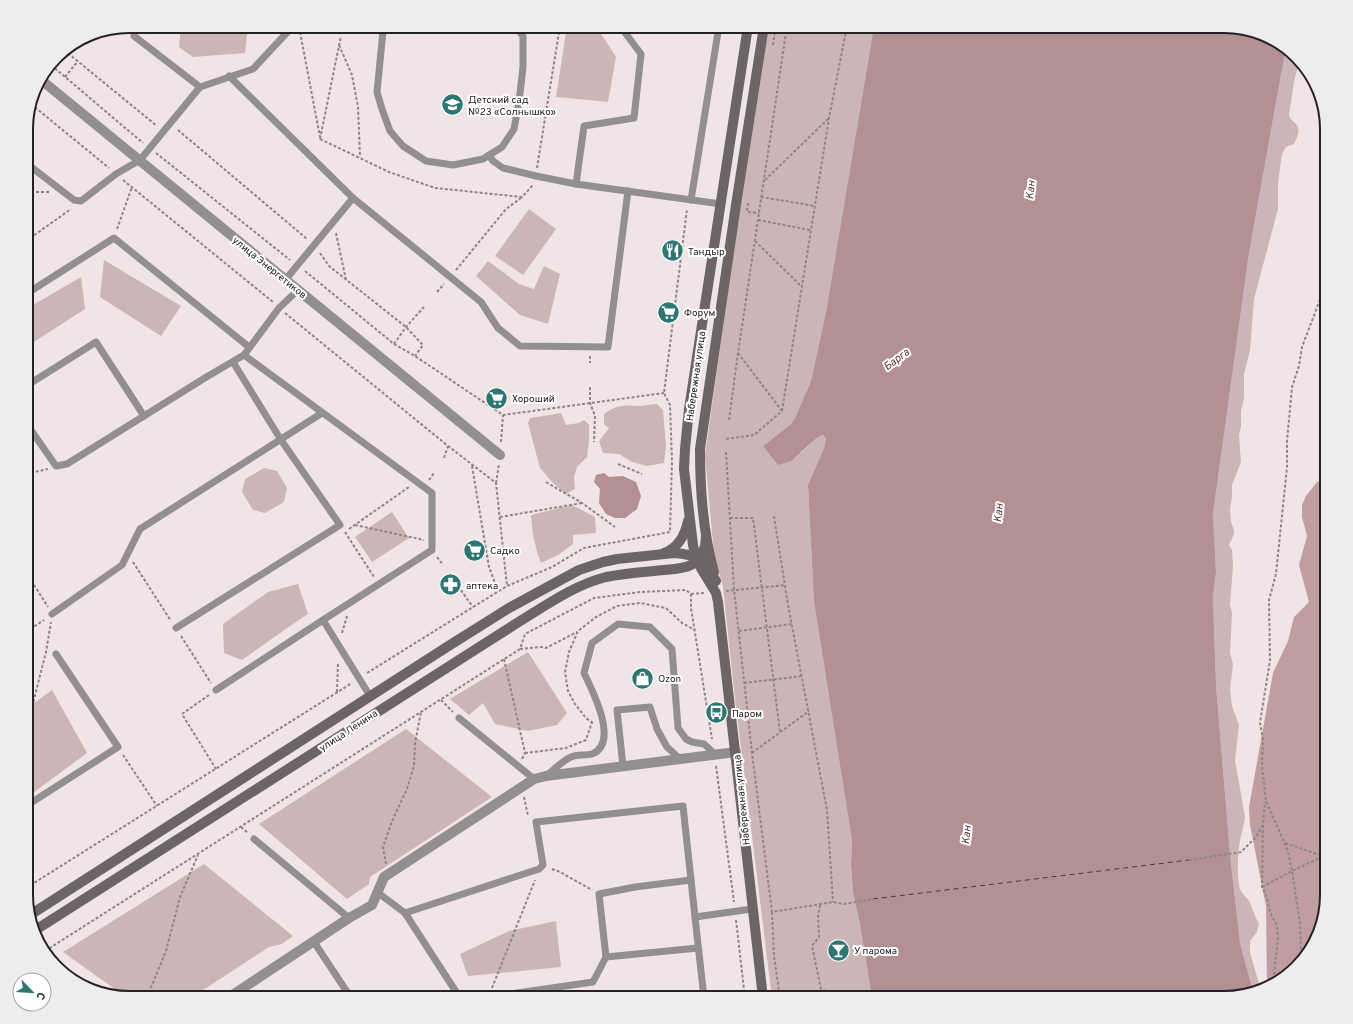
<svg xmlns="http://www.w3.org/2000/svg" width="1353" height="1024" font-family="Overpass,sans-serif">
<rect width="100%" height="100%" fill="#f1e4e6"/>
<g fill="#ccb5b8">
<path d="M181 26H201L213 28 214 26H248L245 53 193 57 179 47Z"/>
<path d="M567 26H596L616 57 608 102 556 97Z"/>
<path d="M769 26H874L826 312 811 381 795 418 791 424 763 446 801 453 818 437 823 435 826 439 824 448 808 485 814 602 852 841 851 865 853 893 860 924 872 998H772L735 699 723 587 714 554 705 456 731 269Z"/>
<path d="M1286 47 1299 62 1294 82 1289 115C1290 119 1292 120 1295 123 1302 130 1297 137 1294 144L1286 147 1282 154 1278 183V209L1254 299 1250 350 1244 374V398L1241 411V427L1239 435 1241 462 1232 485V497L1230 509 1231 522 1234 530V534L1229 545 1232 550 1233 566 1230 605 1232 613 1230 653 1233 664 1230 689 1232 706 1239 725 1235 760 1245 817C1244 826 1241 833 1240 841 1238 852 1236 882 1241 891 1243 895 1247 898 1249 901 1253 909 1255 917 1259 924L1257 932 1250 941V953L1261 990 1253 991 1240 943 1230 854 1216 685 1213 597 1216 572 1213 514 1249 253Z"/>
<path d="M26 176 35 182 26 189Z"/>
<path d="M529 209 556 229 523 275 495 256Z"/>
<path d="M104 260 181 306 161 336 100 297Z"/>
<path d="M488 261 519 284 534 289 544 266 560 274 548 324 520 315 476 276Z"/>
<path d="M81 277 85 309 26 347V309Z"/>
<path d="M657 404 663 410 666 446 664 463 647 466 632 462 619 454 603 453 599 441 609 428 604 424V414C617 405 623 405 638 406 644 406 651 404 657 404Z"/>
<path d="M561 413 566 425 579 423 584 420 589 425V441L587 457 577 467 574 477 575 489 566 494 553 483 540 468 528 423 530 418Z"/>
<path d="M264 468 277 471 287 488 284 502 265 513 253 510 242 492 245 479Z"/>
<path d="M572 505 595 517 596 533 573 535V544L558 555 541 563C535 547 532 532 531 515Z"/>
<path d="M392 512 409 538 372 562 355 537Z"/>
<path d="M298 584 308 614 287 628 242 660 224 653 223 624 268 592Z"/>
<path d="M528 652 567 713 557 725 528 731 495 724 483 703 469 715 450 699Z"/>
<path d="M52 690 87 753 26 798V709Z"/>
<path d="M406 729 492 797 370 877 369 884 347 899 259 824Z"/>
<path d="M204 864 293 936 282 944 269 947 191 998 126 997 63 952Z"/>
<path d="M556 921 561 967 468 976 460 954 509 931Z"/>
</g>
<path fill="#c09da1" d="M1327 476V895L1321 928 1306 958 1269 987 1267 988 1266 906 1250 825 1249 807 1273 673 1288 641 1294 617 1309 602 1299 565 1307 536 1302 517V505L1306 496 1317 482Z"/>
<g fill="#b29094">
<path d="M874 26H1224L1257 32 1286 47 1249 253 1213 514 1216 572 1213 597 1216 685 1230 854 1240 943 1253 991 1224 998H872L860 924 853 893 851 865 852 841 814 602 808 485 824 448 826 439 823 435 818 437 791 461 778 465 763 446 791 424 795 418 811 381 826 312Z"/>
<path d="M604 473 609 477 623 476 636 482 641 496 637 509 625 518H615L606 514 599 503 600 489 594 482 596 475Z"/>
</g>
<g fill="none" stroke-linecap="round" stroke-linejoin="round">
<path stroke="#5f2e37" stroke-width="1" stroke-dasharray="5 4" stroke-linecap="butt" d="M873 899 1189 860"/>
<g stroke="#8e8587" stroke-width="2" stroke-dasharray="3 2" stroke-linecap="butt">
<path d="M300 32 320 137"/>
<path d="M339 45 352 75 358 107 360 157"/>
<path d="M773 45 776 26"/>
<path d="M64 50 157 126"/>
<path d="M51 65 143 143"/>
<path d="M65 77 78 61"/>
<path d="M31 104 109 168"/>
<path d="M178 130 307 239"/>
<path d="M320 139 389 172 435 188 522 197 533 185"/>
<path d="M320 139 341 36"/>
<path d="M156 153 290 260"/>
<path d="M537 168 560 26"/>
<path d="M123 180 273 302"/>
<path d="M765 180 828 119"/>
<path d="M26 192H49"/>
<path d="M761 197 815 206"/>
<path d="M748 203 747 212 759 213"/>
<path d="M758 220 810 230"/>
<path d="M117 229 132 187"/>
<path d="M336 233 346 280"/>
<path d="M26 241 71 209"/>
<path d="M755 241 801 286"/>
<path d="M320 253 329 266 406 327 423 345 415 356"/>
<path d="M456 270 506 209 521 198"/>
<path d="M305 271 394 344 415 356 503 415 664 393"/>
<path d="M437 292 444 284"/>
<path d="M285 313 448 446 496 483 507 586"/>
<path d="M394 344 406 327 424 307"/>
<path d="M738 353 782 411"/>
<path d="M590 356V363"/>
<path d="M590 387V403L595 416 594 442"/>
<path d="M729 420 738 353 787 26"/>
<path d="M726 439 754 435 782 411 829 118 847 26"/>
<path d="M501 442 503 415"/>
<path d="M26 448 31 445"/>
<path d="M726 452 734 589 752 753 772 912 833 902 844 904 873 899"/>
<path d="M444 458 448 446"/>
<path d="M618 464 642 474"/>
<path d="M472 466 489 567 498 591"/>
<path d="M26 474 48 469"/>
<path d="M429 480 434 473"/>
<path d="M546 482 582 503 615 527"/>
<path d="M496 483 499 464"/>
<path d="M774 516 788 605 827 810 833 902"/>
<path d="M500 517 582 503"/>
<path d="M730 518H753L780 732"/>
<path d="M355 525 424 540"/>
<path d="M349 529 409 487"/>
<path d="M345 532 374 577"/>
<path d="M437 557 443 565"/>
<path d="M133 562 171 621"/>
<path d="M26 572 48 607"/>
<path d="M455 582 473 607"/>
<path d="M726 591 785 585"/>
<path d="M691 594 704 593"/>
<path d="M739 631 792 624"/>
<path d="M26 632 44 620"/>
<path d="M342 633 347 616"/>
<path d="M181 636 211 683"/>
<path d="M520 649 541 647 546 648 577 632"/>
<path d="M504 659 525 753 522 759"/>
<path d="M367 673 507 586 552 567 584 548 670 532 672 461 670 405 664 393 687 209"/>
<path d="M744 683 803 676"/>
<path d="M337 692 338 663"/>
<path d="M209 695 182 714 216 769"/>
<path d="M441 700 453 712"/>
<path d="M593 723 586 718 575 704 568 691 565 672 569 652 578 631 596 617 617 606 640 603 666 608 682 623 695 630"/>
<path d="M26 731 46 652 51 622"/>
<path d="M525 753 566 748 586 740 592 722"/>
<path d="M752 753 809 711"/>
<path d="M123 755 157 806"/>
<path d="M716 766 734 902"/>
<path d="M524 797 528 816"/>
<path d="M1263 825 1262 887 1267 898 1270 912 1277 926 1278 938 1274 974 1276 982"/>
<path d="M241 827 248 833"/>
<path d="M1285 843 1323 856"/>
<path d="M1189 860 1241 852 1256 837 1263 825 1265 802"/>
<path d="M386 864 383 847 392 821 407 789 414 766 415 743 421 712"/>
<path d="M552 869 560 872 592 890"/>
<path d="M1262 887 1292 871 1324 856 1327 857"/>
<path d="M26 888 352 683"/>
<path d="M820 905 818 915 819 937 812 946 821 989 841 998"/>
<path d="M772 912 774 956 780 998"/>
<path d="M736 920 745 998"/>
<path d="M45 951 520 649 525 634 594 598 640 592 686 590 691 594V608L712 739"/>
<path d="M1299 964 1301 953 1300 923 1292 871 1288 851 1266 801 1262 767 1263 740 1260 723 1270 660 1269 600 1276 574 1287 467V441L1292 387 1299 366 1302 347 1327 281"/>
<path d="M492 988 535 880"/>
<path d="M593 991V998"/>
<path d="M149 998 150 990 166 951 180 897 198 855"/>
</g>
<g stroke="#948f8f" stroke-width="7">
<path d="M135 26 134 36 200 87"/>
<path d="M324 26 383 31C400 26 420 29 438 29L442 26"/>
<path d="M383 31 377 92 382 109 390 131 403 146 426 161 453 165 483 159 502 147 514 129 519 102 523 67V36L515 26"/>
<path d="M229 76 353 198 481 302 498 328 520 346 608 347 628 191"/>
<path d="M489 155 493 161 503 168 536 176 576 184 721 204"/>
<path d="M26 163 74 200 81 201 116 174 140 160 200 87 253 69 293 26"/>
<path d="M576 184 584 126 634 118 641 54 620 26"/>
<path d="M691 200 719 26"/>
<path d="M286 279 353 198"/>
<path d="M26 294 114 238 249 347"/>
<path d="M26 386 96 342 144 416"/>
<path d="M26 423 56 466 67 464 208 376 244 355 279 308 298 290"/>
<path d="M52 614 122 565 140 529 322 413"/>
<path d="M323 620 370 696"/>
<path d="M176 628 340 525 281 440 233 362"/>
<path d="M216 690 323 620 432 550V493L244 355"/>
<path d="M459 718 534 779"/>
<path d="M623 766 617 710 650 707 657 729 667 747 679 758"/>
<path d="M546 776C554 770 562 761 571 757 577 754 586 756 592 754 620 743 592 690 584 673L592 643 618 624 650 627 672 649 678 728 686 739 692 742 704 744 715 754"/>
<path d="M26 806 118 747 56 654"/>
<path d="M254 839 349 918"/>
<path d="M691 880 635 887 599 894 606 957 698 948"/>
<path d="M377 892 405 913"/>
<path d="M695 917 704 998"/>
<path d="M314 942 351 998"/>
<path d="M460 998 405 913 539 869 543 865 536 822 683 806 695 917 752 909"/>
<path d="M487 998 489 997 593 982 606 957"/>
</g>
<g stroke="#948f8f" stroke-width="10">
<path d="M40 79 500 455"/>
<path d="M228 998 349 918 372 905 384 877 534 779 546 776 736 752"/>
</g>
<g stroke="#6c6465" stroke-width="10">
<path d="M748 26 689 409 685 449 684 469 693 545 696 559 702 570 716 593 718 602 763 998"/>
<path d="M664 553C678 548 685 535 688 521"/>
<path d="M714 572C703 533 700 489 700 449L736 205 764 26"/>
<path d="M30 915 450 645 509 608 579 570 603 562 617 559 674 553C696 554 706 561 716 581"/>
<path d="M34 931 517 623C545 606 574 585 606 577 625 573 645 572 664 570 673 569 683 569 691 565 703 558 706 547 706 534"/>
</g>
</g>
<defs>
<symbol id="school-disc" viewBox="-11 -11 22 22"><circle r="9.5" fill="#2d7672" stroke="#fff"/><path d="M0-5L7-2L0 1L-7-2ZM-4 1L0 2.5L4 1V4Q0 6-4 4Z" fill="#fff"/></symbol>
<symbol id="restaurant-disc" viewBox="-11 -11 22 22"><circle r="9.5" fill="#2d7672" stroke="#fff"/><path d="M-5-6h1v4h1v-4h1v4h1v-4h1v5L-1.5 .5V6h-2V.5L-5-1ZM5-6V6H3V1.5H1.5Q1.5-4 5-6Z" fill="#fff"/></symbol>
<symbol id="supermarket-disc" viewBox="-11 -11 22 22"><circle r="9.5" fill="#2d7672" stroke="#fff"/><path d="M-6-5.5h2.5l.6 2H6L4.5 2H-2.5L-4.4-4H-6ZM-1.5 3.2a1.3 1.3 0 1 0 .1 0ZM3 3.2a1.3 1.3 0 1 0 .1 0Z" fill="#fff"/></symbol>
<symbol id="pharmacy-disc" viewBox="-11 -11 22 22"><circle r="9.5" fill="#2d7672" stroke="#fff"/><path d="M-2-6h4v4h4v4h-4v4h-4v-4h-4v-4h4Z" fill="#fff"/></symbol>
<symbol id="shop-disc" viewBox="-11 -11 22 22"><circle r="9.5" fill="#2d7672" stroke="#fff"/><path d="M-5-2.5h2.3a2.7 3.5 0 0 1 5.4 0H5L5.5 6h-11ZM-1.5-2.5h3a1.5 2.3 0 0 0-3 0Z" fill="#fff"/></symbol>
<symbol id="bus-disc" viewBox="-11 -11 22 22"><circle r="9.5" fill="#2d7672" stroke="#fff"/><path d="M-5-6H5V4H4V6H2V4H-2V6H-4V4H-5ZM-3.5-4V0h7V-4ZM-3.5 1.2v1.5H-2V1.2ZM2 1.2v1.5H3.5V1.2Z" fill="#fff"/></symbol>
<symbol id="bar-disc" viewBox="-11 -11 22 22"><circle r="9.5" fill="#2d7672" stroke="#fff"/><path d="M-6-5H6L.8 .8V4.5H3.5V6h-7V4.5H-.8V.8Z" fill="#fff"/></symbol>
</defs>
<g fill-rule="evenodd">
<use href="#school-disc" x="440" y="92" width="25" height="25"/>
<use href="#restaurant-disc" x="660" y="238" width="25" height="25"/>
<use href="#supermarket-disc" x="656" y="300" width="25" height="25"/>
<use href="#supermarket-disc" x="484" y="386" width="25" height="25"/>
<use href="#supermarket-disc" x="462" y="538" width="25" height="25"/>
<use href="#pharmacy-disc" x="438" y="572" width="25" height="25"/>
<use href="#shop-disc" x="630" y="666" width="25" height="25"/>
<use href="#bus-disc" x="704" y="700" width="25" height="25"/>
<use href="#bar-disc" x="826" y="938" width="25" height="25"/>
</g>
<g text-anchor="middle" stroke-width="4" stroke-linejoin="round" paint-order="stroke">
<g font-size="10" fill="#262122" stroke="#fff" text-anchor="start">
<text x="468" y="103">Детский сад<tspan x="468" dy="12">№23 «Солнышко»</tspan></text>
<text x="688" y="255">Тандыр</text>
<text x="684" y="316">Форум</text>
<text x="512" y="402">Хороший</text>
<text x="490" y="554">Садко</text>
<text x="466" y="589">аптека</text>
<text x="658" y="682">Ozon</text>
<text x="732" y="717">Паром</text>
<text x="854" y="954">У парома</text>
</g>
<g font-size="10" fill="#262122" stroke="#fff">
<text transform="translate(270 267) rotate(39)" y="4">улица Энергетиков</text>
<text transform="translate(695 376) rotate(-82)" y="4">Набережная улица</text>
<text transform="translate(348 730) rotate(-33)" y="4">улица Ленина</text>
<text transform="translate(741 800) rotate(-96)" y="4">Набережная улица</text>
</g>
<g font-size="11" font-style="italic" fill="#5f2e37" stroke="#fff">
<text transform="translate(1030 190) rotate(-84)" y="4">Кан</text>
<text transform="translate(896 359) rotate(-37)" y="4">Барга</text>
<text transform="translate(998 513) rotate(-84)" y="4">Кан</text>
<text transform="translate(966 835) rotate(-84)" y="4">Кан</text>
</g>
</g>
<path d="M0 0H1353V1024H0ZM129 33H1224A96 96 0 0 1 1320 129V895A96 96 0 0 1 1224 991H129A96 96 0 0 1 33 895V129A96 96 0 0 1 129 33Z" fill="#eeeded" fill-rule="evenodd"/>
<path fill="none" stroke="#262122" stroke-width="2" d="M129 33H1224A96 96 0 0 1 1320 129V895A96 96 0 0 1 1224 991H129A96 96 0 0 1 33 895V129A96 96 0 0 1 129 33Z"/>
<g transform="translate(32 992) rotate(115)"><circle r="19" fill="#ffffff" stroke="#a8a6a7"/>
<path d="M0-3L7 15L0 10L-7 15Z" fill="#2d7672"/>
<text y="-6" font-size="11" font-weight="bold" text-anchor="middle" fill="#262122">С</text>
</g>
</svg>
